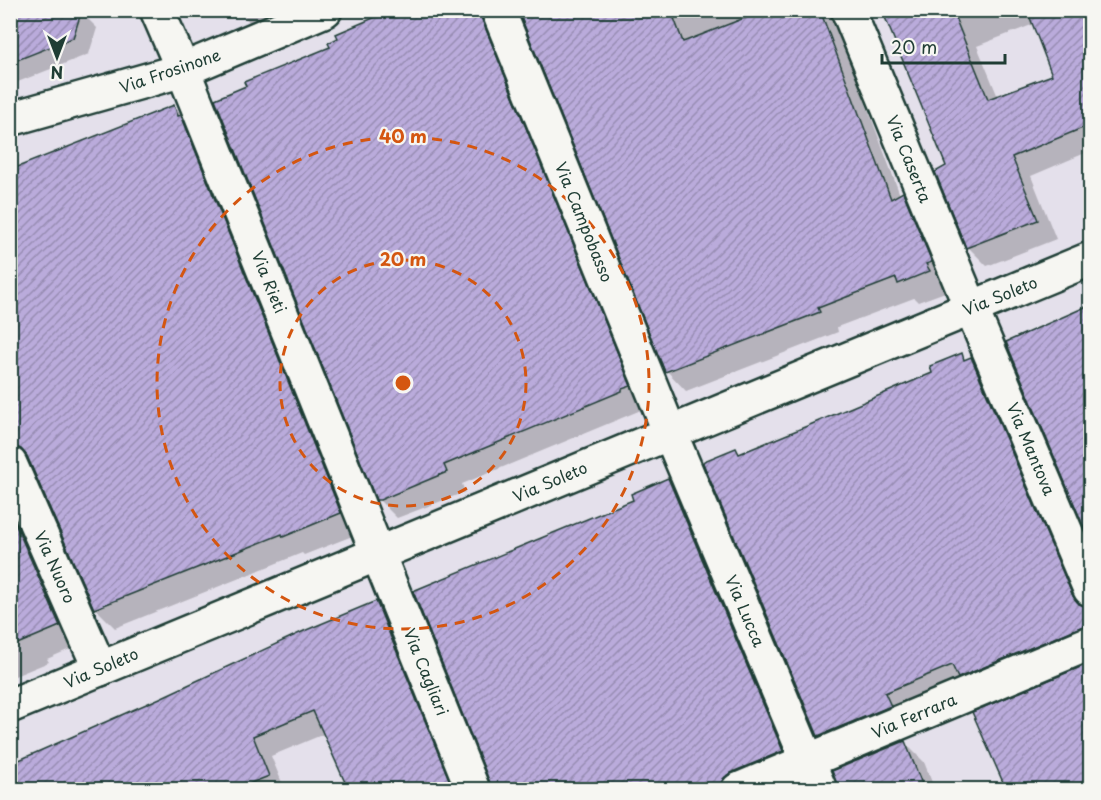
<svg xmlns="http://www.w3.org/2000/svg" width="1101" height="800" font-family="'Playpen Sans',sans-serif">
<defs>
<pattern id="building-hatch" width="6" height="6" patternUnits="userSpaceOnUse" patternTransform="scale(1.5)"><rect width="6" height="6" fill="#baabdb"/><path d="M-1 1l2-2M0 6l6-6M5 7l2-2" fill="none" stroke="#978cb2"/></pattern>
</defs>
<rect width="100%" height="100%" fill="#e4e0eb"/>
<filter id="ink" filterUnits="userSpaceOnUse"><feTurbulence type="fractalNoise" baseFrequency=".0167" numOctaves="2"/><feDisplacementMap in="SourceGraphic" scale="12" xChannelSelector="R" yChannelSelector="G"/><feConvolveMatrix kernelMatrix="1 2 1 2 8 2 1 2 1" color-interpolation-filters="sRGB"/></filter>
<g filter="url(#ink)">
<g fill="#0003" fill-rule="evenodd">
<path d="M10 10 80 11 97 28 89 54 10 85Z"/>
<path d="M238 10H289L252 25Z"/>
<path d="M377 10H831L900 195 903 194 922 213 948 291 918 302 914 298 837 327 838 332 686 391 667 371 520 11H511L649 405 640 409 641 410 462 484 465 492 397 518 378 499 332 48 380 17Z"/>
<path d="M884 10H1090V151L1031 176 1056 239 987 266 968 247 948 166ZM1034 24 1054 76 998 97 977 46Z"/>
<path d="M174 106 193 126 360 533 304 555 302 553 115 628 95 608 32 465 23 466 10 483V171Z"/>
<path d="M1090 306V538L1008 343Z"/>
<path d="M961 355 966 360 971 359 991 378 1088 609H1090V650L839 755 819 735 736 449 741 455 934 373Z"/>
<path d="M668 480 688 499 802 771 757 790H493L492 783 635 501Z"/>
<path d="M10 483 79 645 47 659 49 662 10 678Z"/>
<path d="M376 602 396 622 463 790H350L324 734 271 756 285 790H10V765Z"/>
<path d="M1090 665V790H1006L974 713Z"/>
<path d="M904 742 924 762 935 790H840L839 782Z"/>
</g>
<g fill="url(#building-hatch)" stroke="#1f3d34" stroke-width="1.5">
<path d="M10 10H82L73 38 10 63Z"/>
<path d="M392 10H480L481 17 631 386 622 389V391L444 465 447 472 380 500H376L215 99 246 86 244 82 330 47 328 43 338 38 336 34Z"/>
<path d="M518 10H671L683 42 765 10H820L891 199 903 192 932 262 926 264 930 271 898 284 896 278 818 308 820 312 665 372Z"/>
<path d="M882 10H952L988 99 1052 75 1027 10H1090V125L1012 157 1038 220 966 248 935 172 946 166Z"/>
<path d="M174 105 178 116 181 115 341 513 283 537 282 534 94 609 27 456 21 449 10 446V170Z"/>
<path d="M1090 305V542L1006 342Z"/>
<path d="M962 353 964 360 971 357 1073 596 1079 604 1090 607V625L1083 626 958 678 952 665 885 693 891 706 818 736 703 463 704 461 736 448 739 454 812 424 932 373 930 366Z"/>
<path d="M668 478 783 751 730 773 723 779 720 789H491L490 783 413 591 633 500 631 494Z"/>
<path d="M10 512 60 626 10 647Z"/>
<path d="M376 601 453 789H348L313 711 253 736 269 776 236 789H10V764L160 698 304 631Z"/>
<path d="M1090 663V789H1006L972 712Z"/>
<path d="M905 741 924 789H838L832 771Z"/>
</g>
<g fill="none" stroke-linecap="round" stroke-linejoin="round">
<defs>
<g id="minor">
<path d="M157 10 183 70 473 790"/>
<path d="M498 10 670 433 820 790"/>
<path d="M848 10 971 308 1090 589"/>
<path d="M10 119 183 70 325 10"/>
<path d="M10 464 100 669"/>
<path d="M738 790 1090 643"/>
</g>
<path id="tertiary" d="M10 706 1090 259"/>
</defs>
<use href="#minor" stroke="#1f3d34" stroke-width="38"/>
<use href="#tertiary" stroke="#1f3d34" stroke-width="38"/>
<use href="#minor" stroke="#f6f6f2" stroke-width="33"/>
<use href="#tertiary" stroke="#f6f6f2" stroke-width="33"/>
</g>
</g>
<g fill="none" stroke="#d45610" stroke-width="3" stroke-dasharray="10 8">
<circle cx="403" cy="383" r="123"/>
<circle cx="403" cy="383" r="246"/>
</g>
<g text-anchor="middle" stroke-width="4.5" stroke-linejoin="round" paint-order="stroke">
<g font-size="16" fill="#1f3d34" stroke="#f6f6f2">
<text transform="translate(170 71) rotate(-19)" y="6">Via Frosinone</text>
<text transform="translate(909 159) rotate(68)" y="6">Via Caserta</text>
<text transform="translate(584 222) rotate(68)" y="6">Via Campobasso</text>
<text transform="translate(269 282) rotate(68)" y="6">Via Rieti</text>
<text transform="translate(1000 296) rotate(-22)" y="6">Via Soleto</text>
<text transform="translate(1031 449) rotate(67)" y="6">Via Mantova</text>
<text transform="translate(550 482) rotate(-23)" y="6">Via Soleto</text>
<text transform="translate(55 567) rotate(66)" y="6">Via Nuoro</text>
<text transform="translate(745 611) rotate(67)" y="6">Via Lucca</text>
<text transform="translate(101 668) rotate(-23)" y="6">Via Soleto</text>
<text transform="translate(426 672) rotate(68)" y="6">Via Cagliari</text>
<text transform="translate(914 716) rotate(-23)" y="6">Via Ferrara</text>
</g>
</g>
<circle cx="403" cy="383" r="9" fill="#d45610" stroke="#f6f6f2" stroke-width="3"/>
<g font-size="18" text-anchor="middle" font-weight="bold" fill="#d45610" stroke="#f6f6f2" stroke-width="4.5" stroke-linejoin="round" paint-order="stroke">
<text x="403" y="143">40 m</text>
<text x="403" y="266">20 m</text>
</g>
<rect width="1101" height="800" fill="none" stroke="#f6f6f2" stroke-width="36"/>
<rect x="18" y="18" width="1065" height="764" fill="none" stroke="#1f3d34" stroke-width="2" filter="url(#ink)"/>
<g transform="translate(57 57) rotate(180)" stroke="#f6f6f2" stroke-width="4.5" paint-order="stroke">
<path d="M0-4.5L10 22L0 15L-10 22Z" fill="#1f3d34"/>
<text y="-9" font-size="16" font-weight="bold" text-anchor="middle" fill="#1f3d34">N</text>
</g>
<path d="M882 54v9h123v-9" fill="none" stroke="#1f3d34" stroke-width="3"/>
<text x="891" y="54" font-size="18" fill="#1f3d34" stroke="#f6f6f2" stroke-width="4.5" paint-order="stroke">20 m</text>
</svg>
